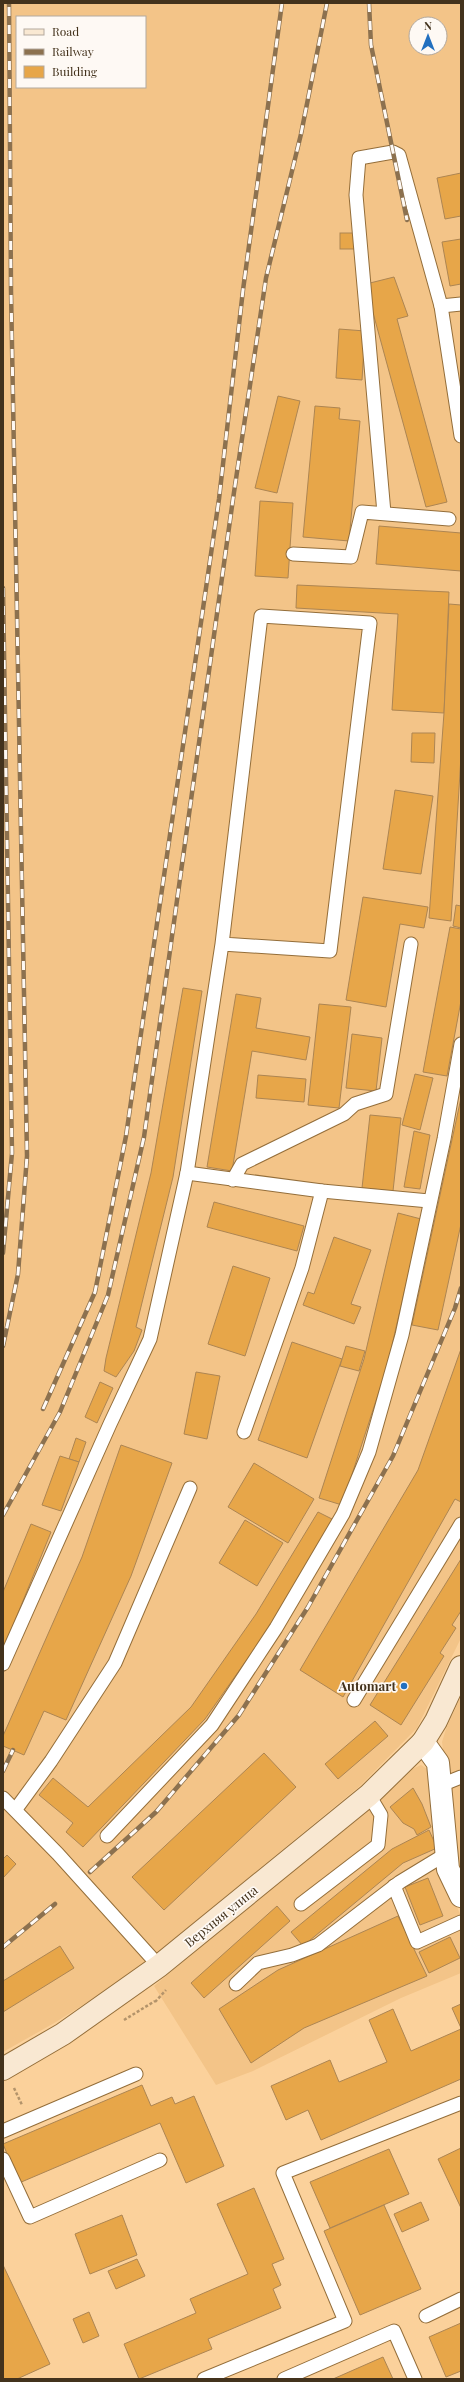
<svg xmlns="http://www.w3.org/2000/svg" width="464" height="2382" font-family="'Playfair Display',serif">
<rect width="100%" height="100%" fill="#fbd19b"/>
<g fill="#f3c488" fill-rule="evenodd">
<path d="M3 3H461V1638L417 1728 360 1786 130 1975 56 2022 3 2052ZM17 17H145V87H17ZM416 24H440V48H416Z"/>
<path d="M461 1696V1883L442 1742 446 1729Z"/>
<path d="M421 1765 432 1772 441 1871 461 1916V1973L401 1998 253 2071 216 2085 154 1986 377 1802 410 1770Z"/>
</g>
<g fill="#e7a649" stroke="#ad8552">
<path d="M461 173V216L445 219 437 178Z"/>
<rect x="340" y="233" width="14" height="16"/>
<path d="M461 239V284L450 286 442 242Z"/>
<path d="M394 277 408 316 397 319 447 502 426 507 372 309 370 283Z"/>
<path d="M339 329 365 331 362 380 336 378Z"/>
<path d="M278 396 300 401 277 493 255 488Z"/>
<path d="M315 406 340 408 339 419 360 421 349 541 303 537Z"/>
<path d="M260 501 293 503 288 578 255 576Z"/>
<path d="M379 526 461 533V571L376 564Z"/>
<path d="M297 585 449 592 444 713 392 710 398 614 296 608Z"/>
<path d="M449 604 461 605V756L451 921 429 918 444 713Z"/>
<path d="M412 733H435L434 763 411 762Z"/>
<path d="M395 790 433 796 421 874 383 869Z"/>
<path d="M363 897 428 907 424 928 400 924 386 1007 346 1000Z"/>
<path d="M456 905 461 906V928L453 926Z"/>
<path d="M450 927 461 929V1001L447 1076 423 1072Z"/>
<path d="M183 988 202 991 173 1177 136 1327 142 1330 134 1351 116 1377 104 1371 106 1358 151 1173Z"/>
<path d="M236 994 261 998 256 1028 310 1037 306 1060 252 1051 232 1171 207 1167Z"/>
<path d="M319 1004 351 1007 339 1108 308 1105Z"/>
<path d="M352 1034 382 1038 376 1091 346 1088Z"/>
<path d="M415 1074 433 1078 420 1130 402 1125Z"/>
<path d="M258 1075 306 1079 304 1102 256 1098Z"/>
<path d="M461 1098V1224L438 1330 412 1325Z"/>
<path d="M370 1115 401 1118 393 1191 362 1188Z"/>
<path d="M414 1131 430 1135 420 1189 404 1187Z"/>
<path d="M214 1202 304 1226 297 1251 207 1227Z"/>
<path d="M398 1213 421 1219 387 1367 342 1505 319 1498 364 1359Z"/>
<path d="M334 1237 371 1250 351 1304 361 1307 354 1324 303 1305 308 1292 314 1294Z"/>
<path d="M233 1266 270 1278 245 1356 208 1344Z"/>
<path d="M292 1342 342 1359 307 1458 258 1440Z"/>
<path d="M346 1346 365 1351 359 1371 340 1366Z"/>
<path d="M461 1349V1502L455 1499 343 1697 300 1670 418 1470Z"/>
<path d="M196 1372 220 1376 207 1439 184 1434Z"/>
<path d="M100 1382 113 1388 97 1423 85 1417Z"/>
<path d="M76 1438 86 1442 79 1462 69 1459Z"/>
<path d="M121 1445 172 1463 131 1576 66 1720 44 1711 24 1755 3 1746V1736L82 1557Z"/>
<path d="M60 1456 79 1462 61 1511 42 1505Z"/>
<path d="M254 1463 314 1499 288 1543 228 1507Z"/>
<path d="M318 1512 336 1521 272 1624 205 1719 83 1847 66 1832 73 1823 39 1795 53 1778 88 1807 191 1707 256 1614Z"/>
<path d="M245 1520 283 1543 257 1586 219 1563Z"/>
<path d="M31 1524 51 1532 3 1650V1592Z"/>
<path d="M461 1559V1611L452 1625 456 1628 440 1653 444 1656 401 1725 370 1705Z"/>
<path d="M375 1721 388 1736 338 1779 325 1764Z"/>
<path d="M264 1753 296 1787 164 1910 132 1877Z"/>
<path d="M413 1788 422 1804 431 1827 417 1835 414 1829 403 1823 390 1807Z"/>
<path d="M429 1830 437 1848 403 1863 303 1946 291 1932 392 1849Z"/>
<path d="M7 1855 16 1864 3 1878V1859Z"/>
<path d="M428 1878 443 1916 420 1925 405 1887Z"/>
<path d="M277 1906 290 1921 204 1998 191 1983Z"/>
<path d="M398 1916 427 1976 304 2028 251 2063 219 2009 278 1970Z"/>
<path d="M450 1937 460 1958 429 1973 419 1952Z"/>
<path d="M60 1946 74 1968 3 2012V1981Z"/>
<path d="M461 2004V2028L452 2008Z"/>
<path d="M393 2009 411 2051 461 2029V2079L321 2140 308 2110 286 2120 271 2086 330 2060 339 2082 387 2062 369 2020Z"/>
<path d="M142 2085 151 2106 172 2097 175 2104 194 2096 224 2166 186 2183 160 2123 19 2183 3 2144Z"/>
<path d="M461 2148V2208L438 2159Z"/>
<path d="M389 2149 409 2194 330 2228 310 2182Z"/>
<path d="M254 2188 284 2259 272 2264 281 2285 273 2289 281 2308 208 2339 212 2349 139 2379 124 2344 196 2313 190 2299 248 2274 217 2204Z"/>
<path d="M421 2202 429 2220 402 2232 394 2214Z"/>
<path d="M384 2205 421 2289 360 2315 324 2231Z"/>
<path d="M122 2215 137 2255 90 2274 75 2234Z"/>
<path d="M137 2259 145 2276 116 2289 108 2271Z"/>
<path d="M3 2265 50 2364 17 2379H3Z"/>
<path d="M89 2312 99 2336 83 2343 73 2319Z"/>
<path d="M461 2323V2371L446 2377 429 2337Z"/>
<path d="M383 2357 393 2379H333Z"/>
</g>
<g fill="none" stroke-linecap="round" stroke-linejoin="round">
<defs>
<g id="lane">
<path d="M441 306 461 436"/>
<path d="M384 513 356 195 359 158 393 152 399 155 441 306 461 304"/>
<path d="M293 554 351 557 362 512 449 519"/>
<path d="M187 1173 322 1191 429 1201"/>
<path d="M233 1180 242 1164 344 1114 355 1104 386 1094 411 944"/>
<path d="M244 1432 302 1268 322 1191"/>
<path d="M3 1664 110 1424 150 1339 187 1173 222 944 261 616 370 623 330 951 222 944"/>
<path d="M354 1700 461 1524"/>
<path d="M441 1785 461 1777"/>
<path d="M3 1798 58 1854 159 1966"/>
<path d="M16 1809 51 1761 115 1663 190 1488"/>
<path d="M107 1836 212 1725 276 1628 343 1514 369 1452 402 1335 444 1139 461 1044"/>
<path d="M394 1886 417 1942 461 1922"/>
<path d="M301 1904 378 1845 381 1815 369 1795"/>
<path d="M236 1984 258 1963 292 1955 318 1945 400 1882 446 1854"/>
<path d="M3 2131 136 2074"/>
<path d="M3 2159 30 2217 160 2160"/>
<path d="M426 2316 461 2299"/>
<path d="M204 2379 345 2321 283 2173 461 2103"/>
<path d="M284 2379 394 2331 415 2379"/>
</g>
<path id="street" d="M423 1742 438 1763 448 1869 461 1896"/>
<path id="secondary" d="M3 2069 63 2034 159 1966 369 1795 423 1742 436 1721 461 1667"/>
</defs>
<use href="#lane" stroke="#946e3a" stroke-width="15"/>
<use href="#street" stroke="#946e3a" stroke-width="24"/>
<use href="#secondary" stroke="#946e3a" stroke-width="24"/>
<g stroke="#b3936a" stroke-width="2.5" stroke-dasharray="3 2" stroke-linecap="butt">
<path d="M155 2002 166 1990"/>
<path d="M124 2020 155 2001"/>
<path d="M14 2088 22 2105"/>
</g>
<use href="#lane" stroke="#fff" stroke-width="13"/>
<use href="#street" stroke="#fff" stroke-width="22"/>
<use href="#secondary" stroke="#f9e8d2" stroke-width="22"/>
<defs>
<g id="rail">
<path d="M369 3 371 45 407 220"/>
<path d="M3 588 12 1153 3 1253"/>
<path d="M3 1346 18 1274 27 1156 11 291 9 3"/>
<path d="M43 1409 95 1292 126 1136 219 499 243 290 282 3"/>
<path d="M3 1515 60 1412 108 1295 144 1137 233 499 266 278 301 134 327 3"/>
<path d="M3 1771 13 1750"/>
<path d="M90 1872 156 1812 239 1715 308 1607 393 1456 455 1308 461 1288"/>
<path d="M3 1947 55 1904"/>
</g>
</defs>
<use href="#rail" stroke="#8c714f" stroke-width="4.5"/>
<use href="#rail" stroke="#fef9f4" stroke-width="3" stroke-dasharray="9" stroke-linecap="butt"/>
</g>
<circle fill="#2370bf" stroke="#fef9f4" stroke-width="1.5" cx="404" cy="1686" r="4"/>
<g text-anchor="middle" stroke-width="3.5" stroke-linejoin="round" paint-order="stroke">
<g font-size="13" font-weight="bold" fill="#43321c" stroke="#fef9f4" text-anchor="end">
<text x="396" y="1691">Automart</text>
</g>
<g font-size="13" fill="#43321c" stroke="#fef9f4">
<text transform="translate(221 1916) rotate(-39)" y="5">Верхняя улица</text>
</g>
</g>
<rect width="464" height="2382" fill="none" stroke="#43321c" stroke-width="8"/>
<rect x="16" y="16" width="130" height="72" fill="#fef9f4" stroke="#b3a99e"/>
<rect x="24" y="29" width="20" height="6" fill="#f9e8d2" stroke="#b3a99e"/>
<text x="52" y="36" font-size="12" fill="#43321c">Road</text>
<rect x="24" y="49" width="20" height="6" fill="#8c714f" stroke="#b3a99e"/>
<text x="52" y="56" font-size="12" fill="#43321c">Railway</text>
<rect x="24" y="66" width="20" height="12" fill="#e7a649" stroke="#b3a99e"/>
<text x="52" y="76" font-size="12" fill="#43321c">Building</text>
<g transform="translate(428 36)"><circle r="19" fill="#fef9f4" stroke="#b3a99e"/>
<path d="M0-3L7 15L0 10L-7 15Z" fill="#2370bf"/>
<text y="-6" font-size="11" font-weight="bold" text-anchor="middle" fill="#43321c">N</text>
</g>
</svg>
